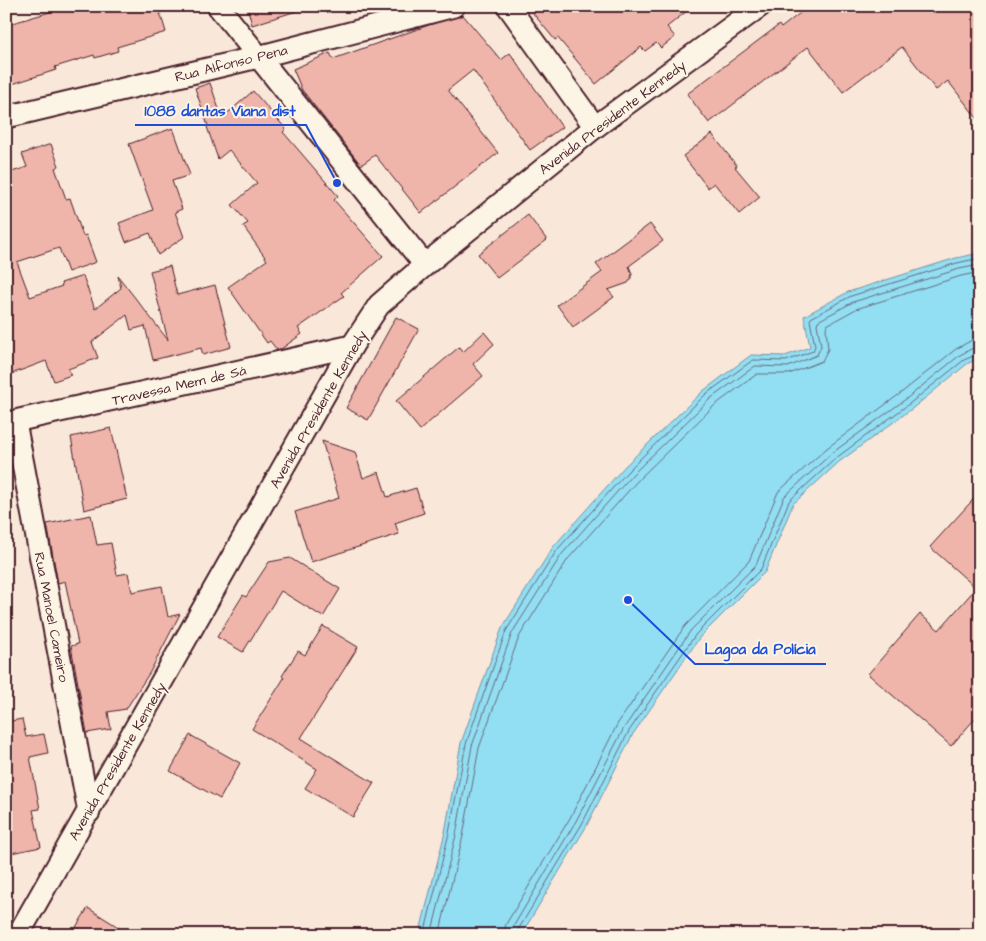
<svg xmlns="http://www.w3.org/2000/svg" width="986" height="941" font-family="'Architects Daughter',sans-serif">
<rect width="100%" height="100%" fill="#f9e8d9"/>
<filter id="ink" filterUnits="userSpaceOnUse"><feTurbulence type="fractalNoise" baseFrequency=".02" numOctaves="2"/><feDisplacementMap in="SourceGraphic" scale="10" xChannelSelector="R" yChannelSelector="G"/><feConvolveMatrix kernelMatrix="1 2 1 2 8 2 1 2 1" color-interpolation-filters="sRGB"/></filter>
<g filter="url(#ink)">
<path fill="#92def3" stroke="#7592a3" d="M980 253V357L967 364 913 408 839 462 793 504 765 572 700 637 633 734 586 827 521 935H419L445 832 461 743 502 628 553 547 625 466 703 391 751 355 785 356 810 347 804 316 848 292 956 258Z"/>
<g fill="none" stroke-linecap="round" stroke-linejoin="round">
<g stroke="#676b7b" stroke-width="1">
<path d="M424 935 449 833 466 744 506 631 557 550 629 470 706 394 753 360 786 361 813 351 815 346 810 320 811 318 851 296 957 263 980 258"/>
<path d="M431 935 456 835 472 746 512 633 562 554 633 474 710 399 755 366 788 367 817 355 821 346 817 324 818 321 853 302 959 269 980 265"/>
<path d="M439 935 463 836 479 748 519 637 568 559 639 479 715 405 757 374H789L822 361 828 349 826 328 827 325 856 309 961 276 980 272"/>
<path d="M503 935 506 924 570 818 618 723 685 626 749 561 778 492 827 448 901 393 956 349 972 340 980 339"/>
<path d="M511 935 513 927 576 821 624 728 691 630 756 565 784 497 832 453 906 399 960 355 973 348 980 347"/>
<path d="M517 935 518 930 582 824 629 731 696 634 761 569 789 501 836 458 909 404 964 360 980 353"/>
</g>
</g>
<g fill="#efb4aa" stroke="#4a1f2b">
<path d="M70 6 73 12 93 6H158L166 32 117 47 118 51 95 58 94 55 55 67 56 70 6 86V25Z"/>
<path d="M247 6H300V10L252 25Z"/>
<path d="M527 6H693L667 27 675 37 661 48 656 43 645 51 641 47 596 84 558 38 555 40Z"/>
<path d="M809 6H980V122L948 81 936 90 902 47 843 92 808 47 709 123 687 94 779 25 781 28Z"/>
<path d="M463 15 501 60 510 53 562 127 530 150 473 70 448 90 498 153 421 213 375 155 361 165 302 90 293 69 330 53 333 59 429 25Z"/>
<path d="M210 83 222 118 253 91 286 129 283 132 338 196 334 200 383 256 341 293 344 296 298 328 302 334 281 349 277 350 270 341 267 343 228 287 267 260 243 226 248 223 232 205 257 183 229 150 218 159 207 127 208 126 195 88Z"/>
<path d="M173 128 190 175 172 181 182 209 175 212 184 237 158 255 150 233 126 242 119 223 153 210 129 144Z"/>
<path d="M712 134 737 166 735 167 760 197 739 214 714 183 708 188 683 156Z"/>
<path d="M51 144 59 166 55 168 66 199 70 198 83 236 86 235 96 262 68 272 59 248 17 262 30 297 62 286 61 283 83 276 95 309 121 288 118 276 168 340 150 271 170 266 177 295 215 285 231 347 203 355 201 348 153 360 145 326 131 330 127 315 92 342 98 358 68 369 71 375 54 381 46 361 6 376V174L27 167 22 154Z"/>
<path d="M528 215 547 240 497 278 478 254Z"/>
<path d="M650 224 663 241 629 266 632 274 631 279 628 283 608 290 614 297 573 327 557 305 602 272 596 264Z"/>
<path d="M396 317 419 329 368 420 346 408Z"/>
<path d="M484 332 494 344 473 364 483 376 420 430 396 401 459 347 463 352Z"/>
<path d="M111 428 127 499 84 510 71 437Z"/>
<path d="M322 441 355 452 363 478 379 472 387 497 416 488 424 513 395 523 399 534 311 562 295 512 339 498Z"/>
<path d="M980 492V713L951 746 868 674 920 614 939 630 976 588 930 547Z"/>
<path d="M91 515 97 545 111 543 117 575 128 573 132 592 162 586 168 617 180 614 150 672 126 709 108 712 111 729 87 733 71 646 78 644 65 581 58 583 47 524Z"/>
<path d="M290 558 340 589 323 617 281 591 243 652 217 637 243 595 246 597 269 562Z"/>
<path d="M323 626 358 647 301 738 374 783 353 817 305 788 317 769 252 729 284 678 282 676 298 651 305 655Z"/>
<path d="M22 719 26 737 44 734 48 753 30 757 40 809 33 810 41 847 6 854V722Z"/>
<path d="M190 735 240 763 220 799 170 771Z"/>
<path d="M88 908 131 935H88L76 927Z"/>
</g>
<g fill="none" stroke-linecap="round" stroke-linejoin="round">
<defs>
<g id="minor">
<path d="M218 6 425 265"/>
<path d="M508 6 595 127"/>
<path d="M6 117 258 57 454 6"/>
<path d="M15 422 89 812"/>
<path d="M6 423 352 346"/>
<path d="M18 935 352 346 379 305 425 265 595 127 760 6"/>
</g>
</defs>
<use href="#minor" stroke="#4a1f2b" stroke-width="25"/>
<use href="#minor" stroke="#fcf5e5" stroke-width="21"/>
</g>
</g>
<g text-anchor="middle" stroke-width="4" stroke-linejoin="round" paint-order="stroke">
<g font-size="14" fill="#4a1f2b" stroke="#fcf5e5">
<text transform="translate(231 63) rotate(-14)" y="5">Rua Alfonso Pena</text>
<text transform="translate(612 117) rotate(-37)" y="5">Avenida Presidente Kennedy</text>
<text transform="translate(179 385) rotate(-13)" y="5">Travessa Mem de Sá</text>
<text transform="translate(318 409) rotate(-60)" y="5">Avenida Presidente Kennedy</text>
<text transform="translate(52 617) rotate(79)" y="5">Rua Manoel Cameiro</text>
<text transform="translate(117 761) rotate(-60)" y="5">Avenida Presidente Kennedy</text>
</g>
</g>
<path fill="none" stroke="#1d4ed8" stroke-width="2" d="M337 183L306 125H135M628 600L695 664H826"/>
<g fill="#1d4ed8" stroke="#fcf5e5" stroke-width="2">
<circle cx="337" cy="183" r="5"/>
<circle cx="628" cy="600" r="5"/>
</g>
<g font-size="15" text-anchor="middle" font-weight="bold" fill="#1d4ed8" stroke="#fcf5e5" stroke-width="4" stroke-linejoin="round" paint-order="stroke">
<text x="220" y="116">1088 dantas Viana dist</text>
<text x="760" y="654">Lagoa da Polícia</text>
</g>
<rect width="986" height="941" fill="none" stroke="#fcf5e5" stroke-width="25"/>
<rect x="12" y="12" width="961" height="916" fill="none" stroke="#4a1f2b" stroke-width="2" filter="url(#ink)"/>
</svg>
